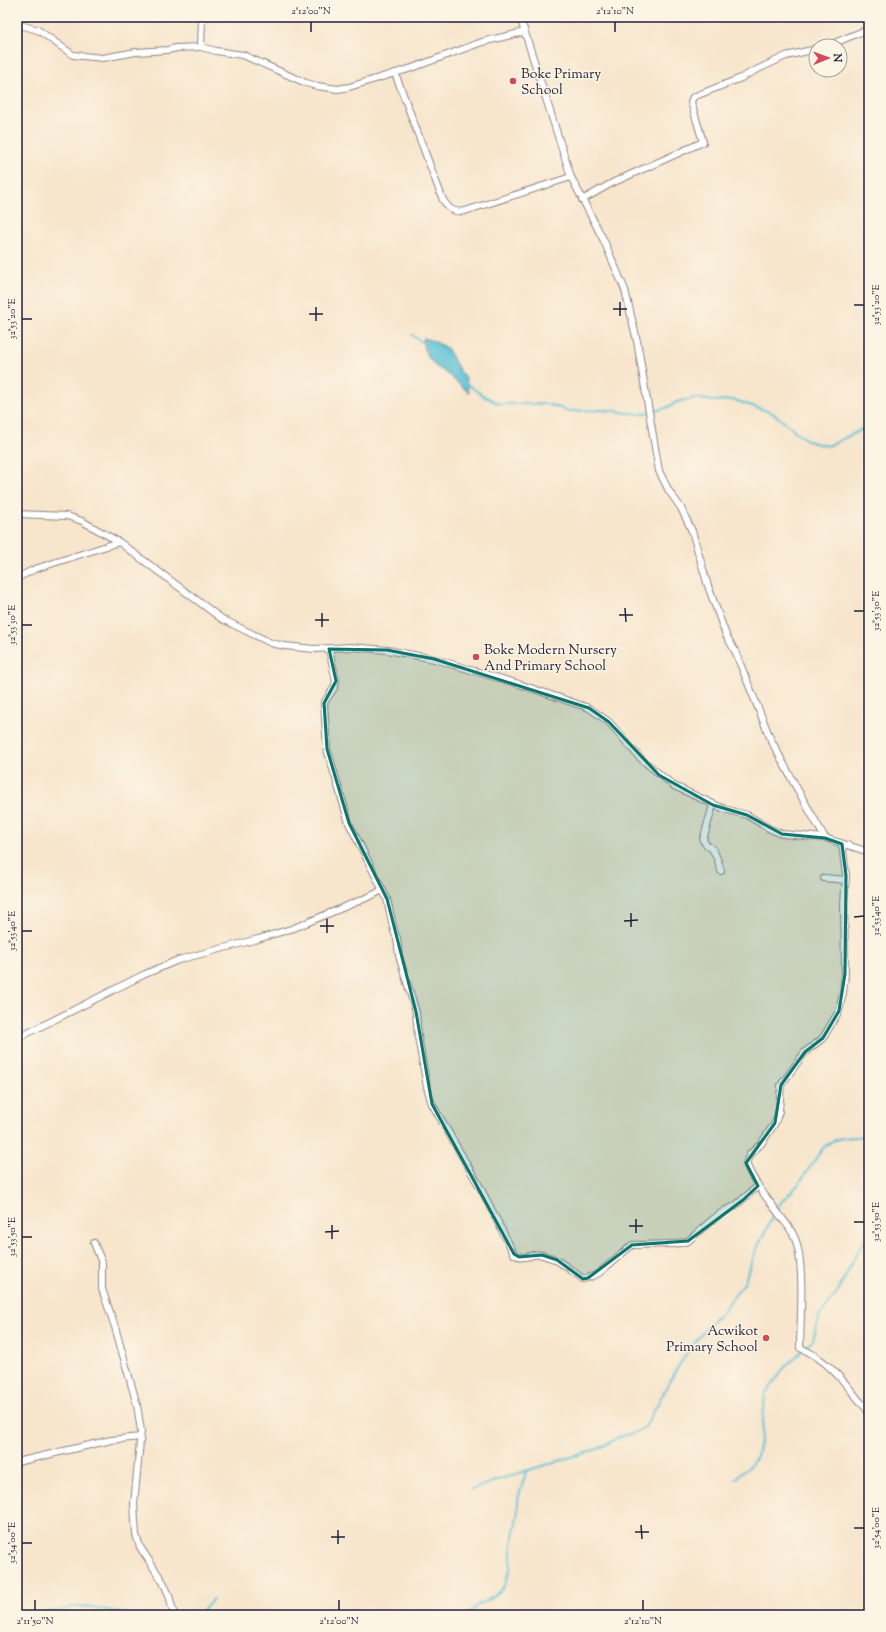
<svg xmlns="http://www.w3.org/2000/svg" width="886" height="1632" font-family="'Sorts Mill Goudy',serif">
<rect width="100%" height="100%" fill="#fcf5e5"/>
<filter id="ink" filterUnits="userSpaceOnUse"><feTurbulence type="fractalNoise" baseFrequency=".025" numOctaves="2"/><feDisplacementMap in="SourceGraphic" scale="8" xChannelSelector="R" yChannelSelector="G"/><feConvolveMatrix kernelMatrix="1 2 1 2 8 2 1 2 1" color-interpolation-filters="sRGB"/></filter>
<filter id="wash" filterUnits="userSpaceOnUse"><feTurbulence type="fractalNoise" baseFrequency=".012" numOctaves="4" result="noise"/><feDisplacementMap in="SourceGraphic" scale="16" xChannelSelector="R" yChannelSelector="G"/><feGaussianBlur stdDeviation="0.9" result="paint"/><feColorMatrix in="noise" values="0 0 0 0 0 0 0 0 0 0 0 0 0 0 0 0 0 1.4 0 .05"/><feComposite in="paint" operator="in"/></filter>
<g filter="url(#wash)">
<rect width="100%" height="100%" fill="#f7e5cc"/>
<path fill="#58bfd5" stroke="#3d7088" d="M424 338 436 342 448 349 459 370 465 376 469 393 445 372 435 366 427 356 422 342Z"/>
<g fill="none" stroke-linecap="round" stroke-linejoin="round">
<g stroke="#58bfd5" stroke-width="2">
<path d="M412 335 423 343"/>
<path d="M464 382 484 396 499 404H548L568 411 609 410 627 413 641 414 666 408 677 402 695 398 713 401 734 400 773 413 801 436 810 442 828 446 861 430 869 423"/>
<path d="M805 1348 813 1340 819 1316 837 1293 858 1251 869 1233"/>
<path d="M735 1479 751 1465 757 1456 762 1433 765 1394 777 1379 783 1369 802 1351"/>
<path d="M471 1490 506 1477 598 1449 622 1436 633 1434 645 1427 676 1370 689 1350 707 1327 722 1312 744 1283 756 1250 775 1212 782 1201 798 1185 823 1148 832 1141 842 1138 869 1136"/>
<path d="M34 1615H38"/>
<path d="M44 1615 46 1614V1611H59L73 1607H91L131 1615"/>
<path d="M197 1615 201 1613 213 1599"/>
<path d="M467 1615 478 1605 493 1597 503 1588 510 1570 512 1542 518 1512V1499L526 1472"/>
</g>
</g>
</g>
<g filter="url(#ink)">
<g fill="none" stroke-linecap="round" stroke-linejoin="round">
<defs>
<g id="minor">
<path d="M202 17 201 47 216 51 243 55 306 83 317 86 338 89 349 87 412 68 482 42 524 32"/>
<path d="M520 17 571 177 604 241 625 290 637 341 659 471 669 491 681 508 692 531 708 586 726 635 735 651 771 740 795 785 825 838"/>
<path d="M17 24 38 30 73 55 103 58 136 52 168 50 176 48 201 47"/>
<path d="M827 46 861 32 869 30"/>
<path d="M395 73 443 200C449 209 453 213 465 211L571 177"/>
<path d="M582 200 612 183 703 142 691 102 693 97 741 78 754 71 786 56 816 49"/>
<path d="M17 514 67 516 82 521 119 542 222 619 271 643 285 646 314 649 351 647 387 650 434 659 519 684 589 708 609 722 640 758 674 786 724 809 747 815 770 829 782 834 825 838 869 852"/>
<path d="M17 578 35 569 119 542"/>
<path d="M329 649 336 681 334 688 324 703 327 749 349 823 387 899 394 931 397 938 399 956 416 1012 418 1037 427 1087 432 1104 480 1187 514 1254C527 1262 531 1252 543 1255 559 1259 570 1270 583 1279L593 1276 599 1273 632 1245 675 1244 688 1241 712 1220 724 1211 735 1206 758 1186"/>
<path d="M713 805 703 840C705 845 709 846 712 849 717 855 719 864 721 871"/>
<path d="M842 844 846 875 844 903 845 974 843 993 839 1011 823 1038 805 1052 781 1085 779 1111 775 1123 761 1144 750 1154 746 1163C753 1182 767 1198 779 1214 783 1220 789 1226 793 1234 806 1259 800 1319 800 1348 824 1357 843 1380 858 1399 862 1404 867 1408 869 1414"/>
<path d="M824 878 846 880"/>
<path d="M22 1036 143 975 178 960 258 939 294 928 373 895 382 890"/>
<path d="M94 1243 102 1263V1289L115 1327 137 1405 141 1431 134 1504 136 1535 140 1547 163 1582 169 1595 174 1615"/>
<path d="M17 1462 111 1440 140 1437"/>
</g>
</defs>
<use href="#minor" stroke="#8c8484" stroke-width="8"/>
<use href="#minor" stroke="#fff" stroke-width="6"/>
</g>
</g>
<path fill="#0f766e" fill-opacity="0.2" stroke="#0f766e" stroke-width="3" stroke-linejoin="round" d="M329 649 387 650 434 659 589 708 609 722 659 775 713 805 747 815 782 834 825 838 842 844 846 875 845 974 839 1011 823 1038 805 1052 781 1085 775 1123 746 1163 758 1186 743 1200 688 1241 632 1245 588 1278 583 1279 557 1260 542 1255 519 1257 514 1254 432 1104 416 1012 387 899 349 823 327 749 324 703 336 681Z"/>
<path fill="none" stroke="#22223b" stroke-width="1.5" d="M311 22V32M615 22V32M620 302V316M854 305H864M316 307V321M613 309H627M309 314H323M22 319H32M625 608 626 622M854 611H864M322 613V627M619 615H633M315 620H329M22 625H32M631 913V927M854 917 864 916M327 919V933M624 921 638 920M320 926H334M22 931H32M636 1219V1233M854 1222H864M332 1225V1239M629 1226H643M325 1232 339 1231M22 1237H32M641 1525 642 1539M854 1528H864M338 1530V1544M635 1532H649M331 1537H345M22 1543H32M35 1600V1610M339 1600V1610M643 1600V1610"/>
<g fill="#d1495b" stroke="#fcf5e5" stroke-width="1.5">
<circle cx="513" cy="81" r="4"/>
<circle cx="476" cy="657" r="4"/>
<circle cx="766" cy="1338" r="4"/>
</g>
<g text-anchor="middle" stroke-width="3" stroke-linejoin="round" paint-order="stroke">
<g font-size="14" fill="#22223b" stroke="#fcf5e5" text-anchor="start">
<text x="521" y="78">Boke Primary<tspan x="521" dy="16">School</tspan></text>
<text x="484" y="654">Boke Modern Nursery<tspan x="484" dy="16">And Primary School</tspan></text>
<text x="758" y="1335" text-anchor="end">Acwikot<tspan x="758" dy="16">Primary School</tspan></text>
</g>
</g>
<rect width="886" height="1632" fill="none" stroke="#fcf5e5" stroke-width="44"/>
<g transform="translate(828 58) rotate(89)"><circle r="19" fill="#fcf5e5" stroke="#a5a1a1"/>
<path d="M0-3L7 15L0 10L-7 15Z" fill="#d1495b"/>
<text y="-6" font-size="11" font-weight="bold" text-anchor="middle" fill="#22223b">N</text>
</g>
<rect x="22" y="22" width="842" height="1588" fill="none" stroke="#22223b" stroke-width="1.5"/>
<g font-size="10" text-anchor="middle" fill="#22223b">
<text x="311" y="14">2°12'00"N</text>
<text x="615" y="14">2°12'10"N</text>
<text transform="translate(875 305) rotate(-90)" y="4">32°53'20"E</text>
<text transform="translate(11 319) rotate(-90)" y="4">32°53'20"E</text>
<text transform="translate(875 611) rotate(-90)" y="4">32°53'30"E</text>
<text transform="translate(11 625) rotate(-90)" y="4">32°53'30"E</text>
<text transform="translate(875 916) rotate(-90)" y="4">32°53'40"E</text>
<text transform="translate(11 931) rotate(-90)" y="4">32°53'40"E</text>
<text transform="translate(875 1222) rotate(-90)" y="4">32°53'50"E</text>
<text transform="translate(11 1237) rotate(-90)" y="4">32°53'50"E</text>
<text transform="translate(875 1528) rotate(-90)" y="4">32°54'00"E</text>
<text transform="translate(11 1543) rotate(-90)" y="4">32°54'00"E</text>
<text x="35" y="1624">2°11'50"N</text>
<text x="339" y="1624">2°12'00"N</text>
<text x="643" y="1624">2°12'10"N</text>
</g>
</svg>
